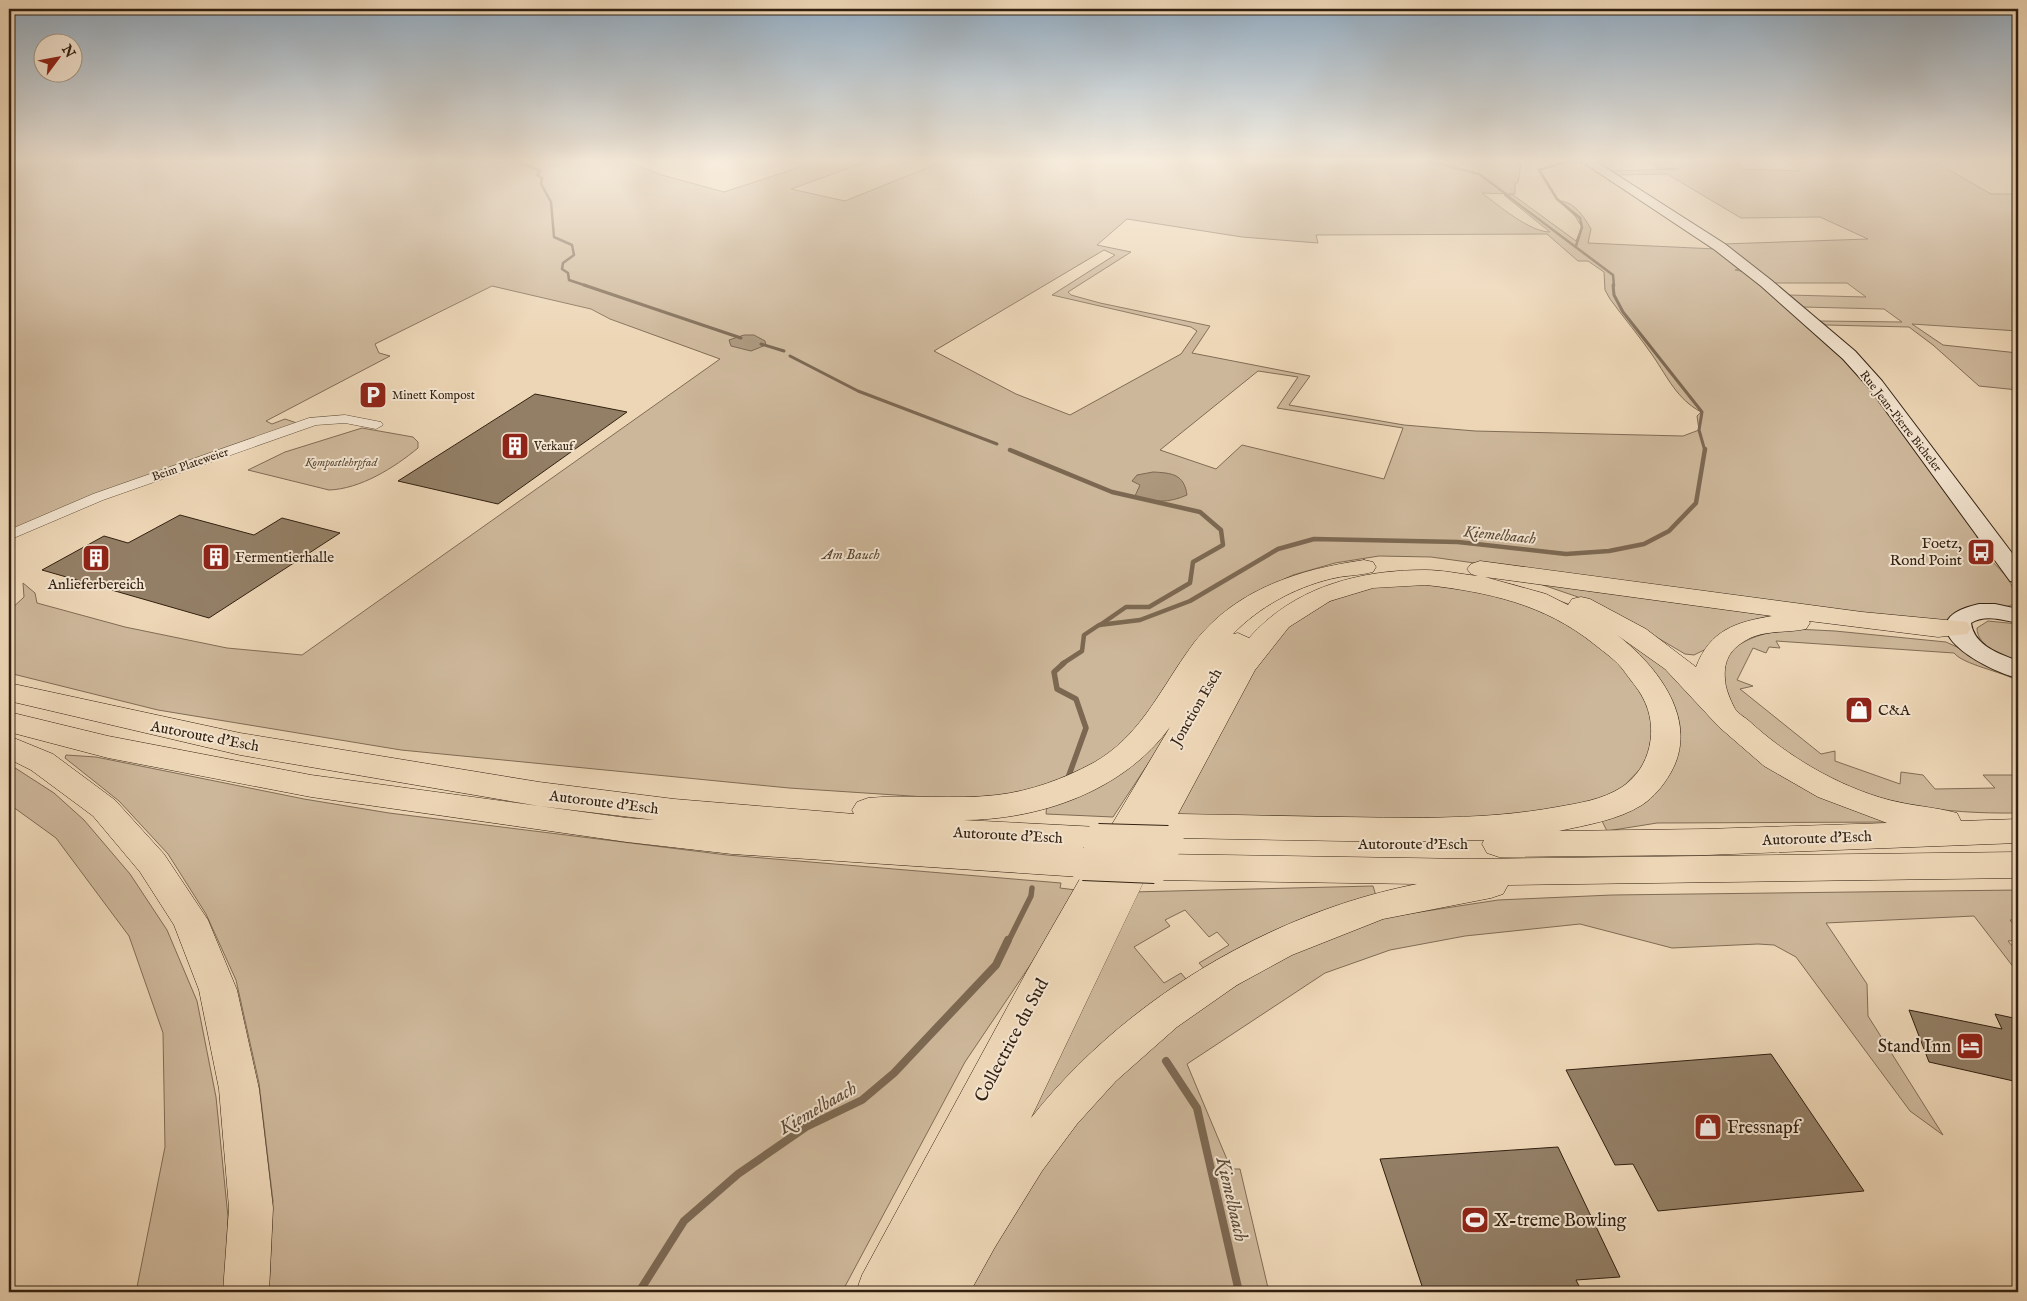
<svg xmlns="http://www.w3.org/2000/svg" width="2027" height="1301" font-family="'IM FELL English',serif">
<rect width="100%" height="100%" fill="#edd6b6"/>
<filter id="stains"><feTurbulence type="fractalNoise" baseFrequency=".004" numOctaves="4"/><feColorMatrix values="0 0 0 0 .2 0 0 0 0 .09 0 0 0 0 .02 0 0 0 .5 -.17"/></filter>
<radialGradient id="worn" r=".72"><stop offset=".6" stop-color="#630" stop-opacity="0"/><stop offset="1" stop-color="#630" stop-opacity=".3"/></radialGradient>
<g fill="#cdb79a" stroke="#806c55" fill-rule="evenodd">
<path d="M9 159H619L662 175 724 192 825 159H874L791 189 845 201 949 159H1508L1521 164 1518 182 1515 184V194L1482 193C1499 206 1530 232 1550 232L1504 195H1513L1576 241 1582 227 1575 216 1559 201C1574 201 1584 217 1591 229L1588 243 1716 249 1738 265 1739 269 1735 270 1745 272 1843 354 1868 383 1976 533C1982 562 2007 567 2014 592L2018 594V601C2004 613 1985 603 1968 607 1953 610 1952 618 1945 622 1940 624 1931 624 1925 625L1431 557 1379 556 1335 563 1293 575 1249 596 1114 753 1088 770 1026 792 983 798 926 797 789 788 401 750 158 710 9 673V611L24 597 23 583 35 593 37 603 125 627 227 648 302 655 720 359 610 319 591 309 492 286 375 344 379 353 390 356 266 421 272 424 285 419 297 423 93 495 9 532ZM1127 219 1242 237 1318 243 1316 235 1547 234 1578 261H1588L1604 272 1605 290 1610 299C1624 318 1640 337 1653 356 1668 378 1677 399 1701 412L1697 416 1699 430 1683 436 1475 431 1404 425 1289 405 1310 376 1192 353 1210 326 1100 303 1071 295 1068 292 1131 252 1097 245ZM1104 250 1115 255 1052 295 1191 327 1197 331 1181 354 1070 415 1016 394 934 351ZM1258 371 1298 377 1277 408 1403 428 1384 479 1242 445 1216 469 1160 450Z"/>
<path d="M1643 159H1730L1744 169 1800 171 1784 159 1892 162 1888 159H1930L1991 194H2018V331L1912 324 1943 345 2018 353V390L1979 386 1933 345 1909 327 1826 325 1820 321 1902 322 1884 309 1803 307 1788 295 1866 297 1847 283H1773L1723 244 1868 239 1820 217 1741 218 1667 174 1616 175 1609 171 1679 169 1657 168Z"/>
<path d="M362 428 413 437 418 442V448C394 468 360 489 329 490L248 470 285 452Z"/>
<path d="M1474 576 1514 585 1568 604 1609 624 1644 646 1722 721 1899 822 1657 823 1607 831 1600 817 1665 777 1638 661Z"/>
<path d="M1534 582 1779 613 1694 655 1685 654 1636 625 1578 597Z"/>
<path d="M1397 583 1457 585 1505 596 1553 614 1603 645 1636 681 1654 722 1652 750 1644 765 1622 788 1594 804 1531 817 1174 820 1253 671 1290 625 1316 607 1357 590Z"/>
<path d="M1988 621 2018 624V661C2003 657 1977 646 1977 628Z"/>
<path d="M1240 624 1210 660 1165 738 1113 817 1046 814 1047 802 1100 780Z"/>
<path d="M1795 629 1835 631 1946 642 2018 675V681C2001 671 1964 665 1954 653L1776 641 1780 648 1769 647 1766 653 1753 648 1737 680 1753 686 1740 689 1821 754 1835 751V761L1900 784 1901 772 1923 775 1935 789 1995 788 1983 775H2012L2018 782V813C1941 814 1877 805 1808 769 1793 762 1779 748 1765 738 1751 727 1729 712 1723 694 1720 684 1725 667 1725 656 1746 636 1767 632 1795 629Z"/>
<path d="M66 755 96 757 304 799 389 813 727 855 1061 883 1060 888 1076 890 1043 946 965 1062 842 1292H269L273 1201 259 1083 236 980 206 914 168 854 119 801 65 758Z"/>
<path d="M9 764 54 793 84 820 130 874 167 930 197 1001 216 1097 228 1217 225 1292H136L165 1147 163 1033 129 936 56 838 9 804Z"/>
<path d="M1373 886 1377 899 1207 972 1199 963 1229 945 1217 932 1209 937 1185 910 1165 920 1170 926 1134 947 1164 983 1181 973 1190 984 1008 1149 1132 892Z"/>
<path d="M2018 890V920H2010L2018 931V940L2008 941 2018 953V973L1974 916 1826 923 1867 984 1868 1016 1943 1135 1910 1111 1796 957 1774 945 1758 944 1672 948 1580 924 1465 936 1390 950 1325 973 1187 1064 1231 1169H1240L1269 1292H966L1011 1213 1076 1119 1171 1026 1289 953 1387 917 1498 900 1612 895Z"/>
</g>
<g fill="#ad987e" stroke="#7c6852">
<path d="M744 335H754L765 341 766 345 751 351 731 346 729 340Z"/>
<path d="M1153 472C1172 473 1184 474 1187 495 1169 503 1153 503 1135 496L1140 485 1132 481 1137 475Z"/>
</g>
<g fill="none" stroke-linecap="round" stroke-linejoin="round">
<g stroke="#7c6852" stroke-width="2.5">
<path d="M513 159 540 171 537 175 542 178 541 184 551 202 554 237 572 245 574 255 563 263 562 269 568 273 569 280 587 286"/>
<path d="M1421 159 1479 174 1506 194"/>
<path d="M1575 159 1539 170 1557 199 1580 218 1582 227 1576 246"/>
<path d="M1505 194 1613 275 1614 286"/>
</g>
<g stroke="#7c6852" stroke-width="3">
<path d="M584 285 741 338"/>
<path d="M1613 285 1614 295 1623 312 1702 412 1699 430 1705 451"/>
<path d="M761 344 784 351"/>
<path d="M790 356 858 391 997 444"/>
<path d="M1010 450 1012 451"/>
</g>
<g stroke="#7c6852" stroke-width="4.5">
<path d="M1010 450 1112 492 1200 512 1221 530 1223 545 1193 562 1190 583 1149 607H1126L1100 625"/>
<path d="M1062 664 1082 651 1084 635 1099 625 1140 620 1190 601 1278 549 1314 539 1458 542 1566 554 1609 551 1644 544 1669 531 1696 503 1705 449"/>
</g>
<g stroke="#7c6852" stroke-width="5.5">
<path d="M1064 663 1054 672 1057 689 1076 699 1086 728 1069 775"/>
<path d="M1008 942 1031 896 1032 888"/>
</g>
<g stroke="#7c6852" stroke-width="8">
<path d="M1166 1061 1197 1108 1239 1292"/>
<path d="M639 1292 684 1221 738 1174 806 1127 862 1100 894 1073 996 965 1008 940"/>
</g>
</g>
<g fill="#937f66" stroke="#322010">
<path d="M535 394 627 412 498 504 398 481Z"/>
<path d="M180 515 254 535 282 518 340 533 209 618 42 570 104 536 128 543Z"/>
<path d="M1909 1010 2002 1029 1995 1014 2018 1019V1082L1929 1062Z"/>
<path d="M1771 1054 1864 1191 1658 1211 1633 1164 1615 1165 1566 1070Z"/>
<path d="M1558 1147 1620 1277 1576 1280 1582 1292H1424L1380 1159Z"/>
</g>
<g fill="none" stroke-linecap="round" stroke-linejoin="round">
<defs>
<path id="minor" d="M345 415 381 422 383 425 376 429 345 423 316 425 103 500 9 540V530L93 494 309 418Z"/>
<g id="secondary">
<path d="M1578 159H1592L1725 244 1771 280 1855 351 1882 381 2018 561V583L2010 581 1870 389 1843 359 1761 286 1715 250Z"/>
<path d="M1979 604H1995L2018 609V623C2003 620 1985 614 1971 623 1974 646 2000 654 2018 661V678C1983 670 1900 622 1979 604Z"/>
</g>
<g id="motorway">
<path d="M1364 560 1373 562 1376 567 1373 572C1359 576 1344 575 1330 579 1294 588 1259 607 1233 634L1238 633 1249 638C1294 587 1359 570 1425 570 1442 570 1460 574 1478 576L1471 574 1467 569 1471 564 1480 561 1862 612 1967 622 1971 628 1967 634 1938 637 1809 621 1810 623 1806 629C1788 633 1768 630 1750 638 1732 647 1723 659 1725 679 1725 688 1731 701 1734 707 1736 712 1744 717 1748 720 1787 756 1837 786 1889 800 1912 806 1935 807 1957 813L1961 821 2018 819V843L1706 855 1499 857 1487 853 1482 844 1484 840 1402 842 1176 838 1167 835 1158 854 1469 859 2018 852V878L1508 885 1503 894 1491 898 1383 919 1292 955 1237 985 1177 1027 1116 1081 1077 1124 1042 1171 995 1247 970 1292H856L862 1275 1027 971 1081 877 732 854 627 842 311 797 108 758 9 732V712L108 736 311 775 627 818 655 820 539 806 240 755 9 701V683L240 733 539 782 674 799 854 814 852 810 857 802 868 798C911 794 954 800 997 795 1031 791 1063 779 1093 763 1138 738 1158 694 1186 654 1227 592 1294 570 1364 560ZM1485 577 1772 616C1736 622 1710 630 1696 667L1646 629 1590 599 1581 597 1572 599 1568 605 1546 594ZM1426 585C1488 592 1544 604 1594 644 1605 653 1616 660 1624 671 1630 680 1638 688 1643 698 1659 728 1651 768 1622 787 1602 800 1579 803 1557 807 1486 820 1415 818 1343 817 1288 816 1233 815 1178 814L1255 670 1289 627 1330 601 1373 588ZM1617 635 1665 669 1719 727 1764 766 1818 797 1887 823 1706 829 1559 831C1587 825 1618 820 1642 805 1654 797 1663 786 1670 774 1701 722 1658 666 1617 635ZM1170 727 1108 831 1098 827 963 820C1039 820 1124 791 1170 727ZM1086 852H1096L1094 855ZM1146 877 1155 880 1417 884C1270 913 1124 1000 1031 1118Z"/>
<path d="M9 736 53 754 115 800 164 854 208 920 237 990 259 1089 273 1208 269 1292H223L229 1208 219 1089 199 990 174 925 140 872 93 816 31 770 9 759Z"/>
</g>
</defs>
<use href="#minor" stroke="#614e3a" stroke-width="1"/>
<use href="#secondary" stroke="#322010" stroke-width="2"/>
<use href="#motorway" stroke="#322010" stroke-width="1"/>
<use href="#minor" fill="#f3e4d0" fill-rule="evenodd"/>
<use href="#secondary" fill="#f3e4d0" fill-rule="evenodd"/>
<use href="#motorway" fill="#edd6b6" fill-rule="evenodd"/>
<defs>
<g id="motorway-bridge">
<path d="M1098 840 1168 842"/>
<path d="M1083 864 1155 867"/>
</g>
</defs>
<use href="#motorway-bridge" stroke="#322010" stroke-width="34" stroke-linecap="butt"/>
<use href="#motorway-bridge" stroke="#edd6b6" stroke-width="32"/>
</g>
<linearGradient id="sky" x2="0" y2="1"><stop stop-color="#90a9be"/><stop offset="0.47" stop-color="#f7edde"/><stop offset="1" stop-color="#f7edde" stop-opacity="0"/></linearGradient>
<rect width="2027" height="341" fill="url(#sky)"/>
<defs>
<symbol id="parking-square" viewBox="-11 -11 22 22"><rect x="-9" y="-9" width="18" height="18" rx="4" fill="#8f2418" stroke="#f3e4d0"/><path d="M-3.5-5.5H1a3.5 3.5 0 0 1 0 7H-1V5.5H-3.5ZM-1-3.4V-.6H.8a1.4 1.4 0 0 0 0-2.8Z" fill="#fff"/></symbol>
<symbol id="building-square" viewBox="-11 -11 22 22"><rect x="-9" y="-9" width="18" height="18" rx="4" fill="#8f2418" stroke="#f3e4d0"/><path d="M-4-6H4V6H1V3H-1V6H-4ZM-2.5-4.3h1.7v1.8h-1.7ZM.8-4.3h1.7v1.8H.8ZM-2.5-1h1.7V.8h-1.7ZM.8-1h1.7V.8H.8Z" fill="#fff"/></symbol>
<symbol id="bus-square" viewBox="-11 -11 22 22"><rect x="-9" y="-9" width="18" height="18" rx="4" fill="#8f2418" stroke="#f3e4d0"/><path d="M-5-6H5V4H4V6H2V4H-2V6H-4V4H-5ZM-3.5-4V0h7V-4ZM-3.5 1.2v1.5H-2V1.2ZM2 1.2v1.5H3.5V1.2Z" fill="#fff"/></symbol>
<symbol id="shop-square" viewBox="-11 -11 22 22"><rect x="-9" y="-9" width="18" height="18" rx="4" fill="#8f2418" stroke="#f3e4d0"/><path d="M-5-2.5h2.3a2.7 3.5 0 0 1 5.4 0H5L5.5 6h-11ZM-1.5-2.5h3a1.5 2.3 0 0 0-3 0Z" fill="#fff"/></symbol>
<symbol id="hotel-square" viewBox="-11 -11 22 22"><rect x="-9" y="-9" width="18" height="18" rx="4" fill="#8f2418" stroke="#f3e4d0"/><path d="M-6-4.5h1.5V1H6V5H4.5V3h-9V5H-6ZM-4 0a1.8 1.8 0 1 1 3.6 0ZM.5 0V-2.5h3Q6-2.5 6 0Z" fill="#fff"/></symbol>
<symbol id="stadium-square" viewBox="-11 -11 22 22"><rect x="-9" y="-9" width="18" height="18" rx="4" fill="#8f2418" stroke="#f3e4d0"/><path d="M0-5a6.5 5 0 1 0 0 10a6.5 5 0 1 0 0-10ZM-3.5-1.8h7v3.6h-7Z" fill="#fff"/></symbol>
</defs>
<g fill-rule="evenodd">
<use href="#parking-square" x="357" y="379" width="32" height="32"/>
<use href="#building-square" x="499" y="430" width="32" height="32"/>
<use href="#bus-square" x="1965" y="536" width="32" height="32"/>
<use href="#building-square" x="200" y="541" width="32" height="32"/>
<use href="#building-square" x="80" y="542" width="32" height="32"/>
<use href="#shop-square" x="1843" y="694" width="32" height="32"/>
<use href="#hotel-square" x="1954" y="1030" width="32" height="32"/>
<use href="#shop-square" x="1692" y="1111" width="32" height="32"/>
<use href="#stadium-square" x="1459" y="1204" width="32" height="32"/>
</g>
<g text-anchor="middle" stroke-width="4" stroke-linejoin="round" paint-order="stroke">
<g font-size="12" fill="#322010" stroke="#f3e4d0" text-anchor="start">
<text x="392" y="399">Minett Kompost</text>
<text x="534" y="450">Verkauf</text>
</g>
<g font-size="12" fill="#322010" stroke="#f3e4d0">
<text transform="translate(1901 421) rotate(52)" y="4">Rue Jean-Pierre Bicheler</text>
<text transform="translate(190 464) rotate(-19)" y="4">Beim Plateweier</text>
</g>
<g font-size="12" font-style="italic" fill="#594632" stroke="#f3e4d0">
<text x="341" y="466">Kompostlehrpfad</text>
</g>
<g font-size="15" fill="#322010" stroke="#f3e4d0" text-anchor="start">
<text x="1962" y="548" text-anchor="end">Foetz,<tspan x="1962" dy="17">Rond Point</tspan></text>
<text x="235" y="562">Fermentierhalle</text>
<text x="96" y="589" text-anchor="middle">Anlieferbereich</text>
<text x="1878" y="715">C&amp;A</text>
</g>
<g font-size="15" font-style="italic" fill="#594632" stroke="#f3e4d0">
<text x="851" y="559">Am Bauch</text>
</g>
<g font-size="15" fill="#322010" stroke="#f3e4d0">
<text transform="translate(1196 707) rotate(-60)" y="5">Jonction Esch</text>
<text transform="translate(205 736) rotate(11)" y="5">Autoroute d'Esch</text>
<text transform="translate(604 802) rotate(7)" y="5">Autoroute d'Esch</text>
<text transform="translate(1008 835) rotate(3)" y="5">Autoroute d'Esch</text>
<text transform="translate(1817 838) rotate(-2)" y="5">Autoroute d'Esch</text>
<text x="1413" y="849">Autoroute d'Esch</text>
</g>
<g font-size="16" font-style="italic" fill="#5d4a36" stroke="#f3e4d0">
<text transform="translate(1500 534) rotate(6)" y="6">Kiemelbaach</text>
</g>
<g font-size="18" fill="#322010" stroke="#f3e4d0">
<text transform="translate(1011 1040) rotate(-62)" y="6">Collectrice du Sud</text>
</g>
<g font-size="18" fill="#322010" stroke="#f3e4d0" text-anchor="start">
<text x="1951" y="1052" text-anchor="end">Stand Inn</text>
<text x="1727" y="1133">Fressnapf</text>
<text x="1494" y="1226">X-treme Bowling</text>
</g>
<g font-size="19" font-style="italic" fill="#5d4a36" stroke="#f3e4d0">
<text transform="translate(817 1107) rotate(-30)" y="7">Kiemelbaach</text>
<text transform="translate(1233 1199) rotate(77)" y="7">Kiemelbaach</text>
</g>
</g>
<rect width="2027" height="1301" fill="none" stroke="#edd6b6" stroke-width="30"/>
<rect x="10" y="10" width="2007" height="1281" fill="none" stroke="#322010" stroke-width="2.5"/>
<rect x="15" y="15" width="1997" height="1271" fill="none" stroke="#322010"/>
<g transform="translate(58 58) rotate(58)"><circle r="24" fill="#f3e4d0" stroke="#a69683"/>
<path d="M0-4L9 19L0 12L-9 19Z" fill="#8f2418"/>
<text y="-8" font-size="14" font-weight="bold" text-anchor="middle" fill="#322010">N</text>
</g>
<rect width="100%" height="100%" filter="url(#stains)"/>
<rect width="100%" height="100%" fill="url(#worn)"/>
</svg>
